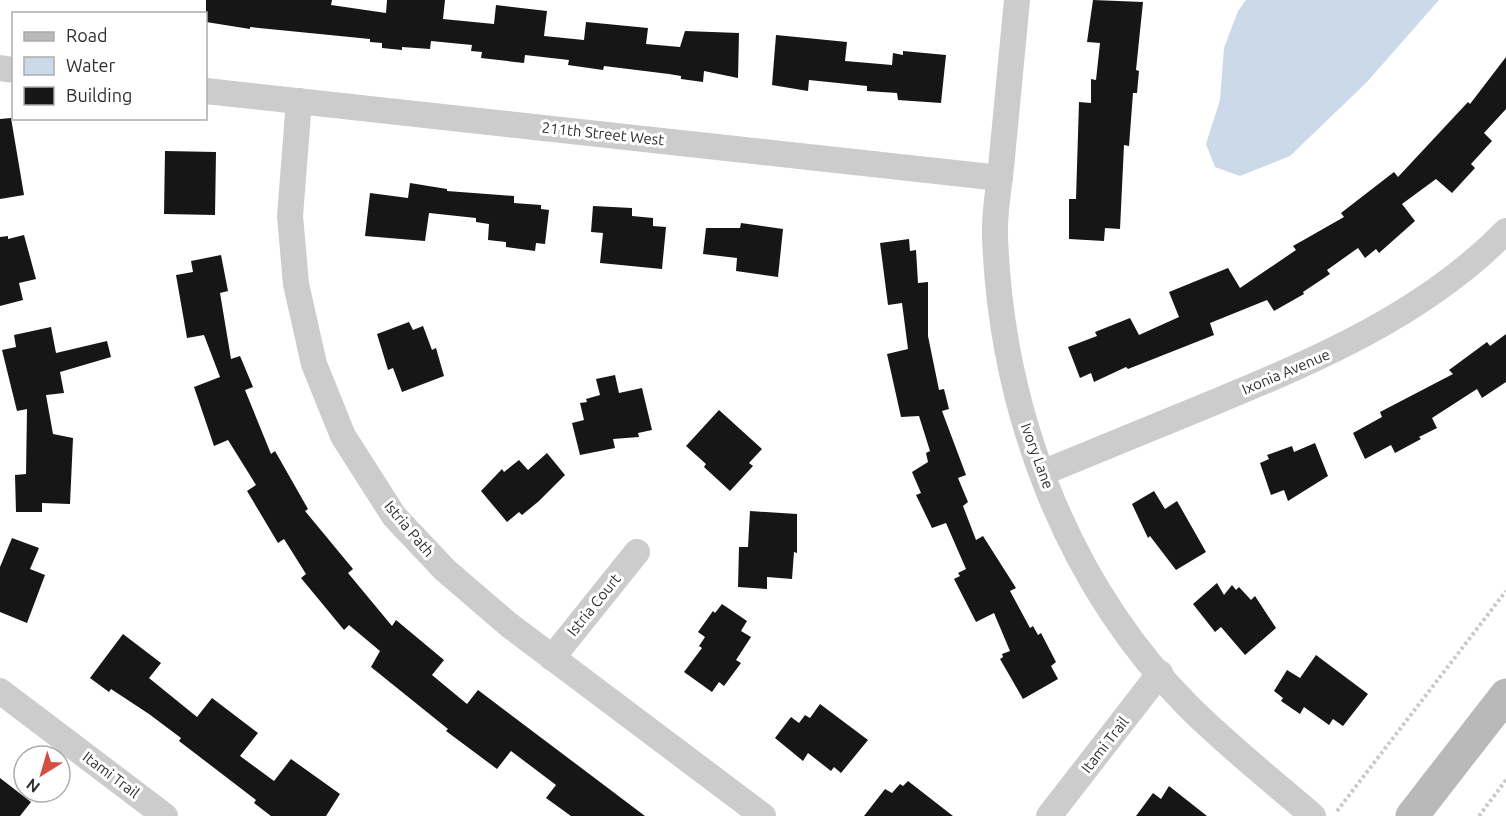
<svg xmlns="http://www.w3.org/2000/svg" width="1506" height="816" font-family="Ubuntu,sans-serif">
<rect width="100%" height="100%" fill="#fff"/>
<path fill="#ccd9e8" d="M1246 0H1439L1367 82 1290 156 1240 176 1215 167 1206 144 1220 100 1224 48 1238 11Z"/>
<g fill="#161616">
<path d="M206 0H332L331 5 386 13 387 0H445L443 19 494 24 496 5 547 11 544 36 584 40 586 22 648 28 646 44 680 47 685 31 739 33 738 78 704 71 703 82 681 79V76L669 74 604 66 603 70 568 65 569 60 525 55 524 63 481 58 482 52 471 51 472 45 431 41 430 49 402 47V50L382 48V43L370 42V39L250 27V29L206 22Z"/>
<path d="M1093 0 1143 2 1136 70 1139 71 1137 93H1133L1129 146 1124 145 1120 229 1105 228 1104 241 1069 239V199H1076L1079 102 1091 103V79L1096 80 1100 43 1087 42Z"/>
<path d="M776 35 847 42 845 61 892 65 893 53 903 55V51L946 55 941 103 898 100 897 93 867 91V86L809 80 808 91 772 85Z"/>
<path d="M1506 57V109L1484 133 1492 141 1471 164 1475 168 1452 193 1436 179 1402 204 1415 221 1379 253 1376 249 1365 258 1358 248 1327 270 1330 274 1303 292 1304 294 1274 311 1267 300 1210 323 1214 335 1128 369 1126 367 1094 382 1091 373 1080 378 1068 347 1097 336 1095 332 1130 318 1139 335 1179 317 1169 292 1228 268 1240 288 1296 250 1293 246 1344 217 1341 213 1394 172 1398 177 1468 102 1470 104Z"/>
<path d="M11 118 24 195 0 199V119Z"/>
<path d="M165 151 216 152 215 215 164 214Z"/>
<path d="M410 183 447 189V191L514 196V203L541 205V209L549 210 545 244 536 243 535 251 506 247V242L488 240 489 224 476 222V218L429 213 425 241 365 236 370 193 408 198Z"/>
<path d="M593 206 632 208V216L653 218V226L666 227 662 269 600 263 603 233 591 232Z"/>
<path d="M741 223 783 229 778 277 736 271 737 258 703 254 706 228H740Z"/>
<path d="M24 235 36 279 19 283 23 300 0 306V237L8 236V239Z"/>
<path d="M909 239 910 251 916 250 918 283 928 282V336L939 390 944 389 949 409 942 411 966 475 958 478 968 502 963 506 976 540 983 536 1016 588 1010 591 1030 628 1033 626 1038 635 1041 633 1056 662 1051 666 1058 679 1023 699 1000 659 1003 657 1002 654 1010 651 994 613 976 622 954 579 960 576 958 573 966 569 946 523 932 528 916 495 921 493 912 472 928 462 926 453 930 451 919 416 901 417 887 354 908 349 902 303 888 305 880 243Z"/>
<path d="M221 255 228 291 220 293 231 359 240 356 253 387 245 390 271 454 275 451 308 509 305 511 353 569 348 573 392 626 396 620 444 660 432 675 467 704 478 690 645 816H571L546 798 556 785 511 751 497 769 446 731 448 729 371 667 380 651 349 625 344 630 301 578 306 574 284 539 278 543 247 491 256 485 228 440 214 446 194 387 220 377 204 335 187 338 176 275 193 272 191 261Z"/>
<path d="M409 322 413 330 423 326 432 350 436 348 444 376 402 392 393 368 388 370 377 334Z"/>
<path d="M51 327 56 353 107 341 111 357 60 372 64 393 46 395 53 434 73 438 70 504 42 503V512H16L15 475 26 474 27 409 17 411 2 350 16 347 14 335Z"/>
<path d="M1506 334V382L1482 398 1477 389 1432 418 1437 428 1419 437 1421 439 1395 453 1391 445 1365 459 1353 433 1382 417 1380 412 1453 374 1449 370 1487 342 1490 346Z"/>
<path d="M615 375 619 393 642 388 652 430 638 433 639 437 613 439 615 448 580 455 572 423 584 420 580 403 587 402 586 399 600 395 596 379Z"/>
<path d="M719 410 762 449 749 463 753 466 730 491 704 467 706 464 686 446Z"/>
<path d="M1315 443 1328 476 1288 501 1284 490 1271 495 1260 463 1269 459 1267 455 1292 446 1294 452Z"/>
<path d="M547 453 565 475 539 501 522 515 519 512 507 522 481 491 502 469 504 472 519 460 528 470Z"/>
<path d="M1154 491 1165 509 1177 501 1206 552 1176 570 1150 536 1148 538 1132 504Z"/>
<path d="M750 511 797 514V553L794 552 792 579 767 577V589L738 587 739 547H748Z"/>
<path d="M12 538 39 548 30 569 45 575 27 623 0 612V567Z"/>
<path d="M1217 583 1224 595 1232 585 1236 590 1239 587 1251 600 1255 596 1276 628 1245 655 1221 627 1215 632 1193 604Z"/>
<path d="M722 604 747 621 741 631 751 637 736 660 741 663 724 686 719 682 712 692 684 672 702 648 699 646 705 637 698 632 713 611 715 613Z"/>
<path d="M123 634 161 663 149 678 197 717 212 698 258 733 240 756 274 781 291 759 340 794 326 816H271L254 803 256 800 179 741 181 738 149 714 111 689 109 692 90 678Z"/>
<path d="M1316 655 1368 694 1343 726 1333 719 1329 725 1304 707 1300 714 1281 701 1283 698 1274 691 1287 670 1300 678Z"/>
<path d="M820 704 868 740 841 773 834 767 831 771 808 753 803 761 775 738 791 717 799 723 805 715 810 718Z"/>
<path d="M0 778 31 802 20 816H0Z"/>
<path d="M908 781 953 816H864L885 789 892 793 900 784 903 786Z"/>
<path d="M1169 786 1207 816H1136L1153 793 1161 799Z"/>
</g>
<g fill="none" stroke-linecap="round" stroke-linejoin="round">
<g stroke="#c9c9c9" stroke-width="4" stroke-dasharray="3 3" stroke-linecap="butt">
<path d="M1337 811 1506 591"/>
<path d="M1479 816 1506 780"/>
</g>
<g stroke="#ccc" stroke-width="26">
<path d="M1017 0C1012 52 1007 105 1002 157 1000 183 994 210 995 236 1001 408 1065 582 1188 706 1227 745 1271 780 1313 816"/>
<path d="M0 68 14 70"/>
<path d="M206 91 1000 178"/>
<path d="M299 101 290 216 296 284 314 364 343 436 394 516 445 570 509 625 763 816"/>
<path d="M1042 473C1100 449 1157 426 1215 402 1319 359 1426 313 1506 231"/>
<path d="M552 658 637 552"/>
<path d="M0 691 165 816"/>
<path d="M1049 816 1160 673"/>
</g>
<path stroke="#b9b9b9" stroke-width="33" d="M1412 816 1506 695"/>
</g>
<g text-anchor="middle" stroke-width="6" stroke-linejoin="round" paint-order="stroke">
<g font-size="15" fill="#2f2f2f" stroke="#fff">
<text transform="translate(603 134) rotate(6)" y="5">211th Street West</text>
<text transform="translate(1286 372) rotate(-23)" y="5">Ixonia Avenue</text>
<text transform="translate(1037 456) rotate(70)" y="5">Ivory Lane</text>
<text transform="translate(409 529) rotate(50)" y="5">Istria Path</text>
<text transform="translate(594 605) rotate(-51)" y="5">Istria Court</text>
<text transform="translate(1105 745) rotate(-52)" y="5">Itami Trail</text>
<text transform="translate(111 775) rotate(37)" y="5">Itami Trail</text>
</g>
</g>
<rect x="12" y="12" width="195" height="108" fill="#ffffff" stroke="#acacac" stroke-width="1.5"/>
<rect x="24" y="32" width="30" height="9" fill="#b9b9b9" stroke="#acacac" stroke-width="1.5"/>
<text x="66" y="42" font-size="18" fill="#2f2f2f">Road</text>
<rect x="24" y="57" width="30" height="18" fill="#ccd9e8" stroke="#acacac" stroke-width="1.5"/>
<text x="66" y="72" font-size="18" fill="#2f2f2f">Water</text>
<rect x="24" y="87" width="30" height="18" fill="#161616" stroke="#acacac" stroke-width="1.5"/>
<text x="66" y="102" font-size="18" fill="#2f2f2f">Building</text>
<g transform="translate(42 774) rotate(217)"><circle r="28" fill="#ffffff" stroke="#acacac" stroke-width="1.5"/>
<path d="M0-4.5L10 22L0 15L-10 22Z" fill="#d34f44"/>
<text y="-9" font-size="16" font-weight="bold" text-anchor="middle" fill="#2f2f2f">N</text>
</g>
</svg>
